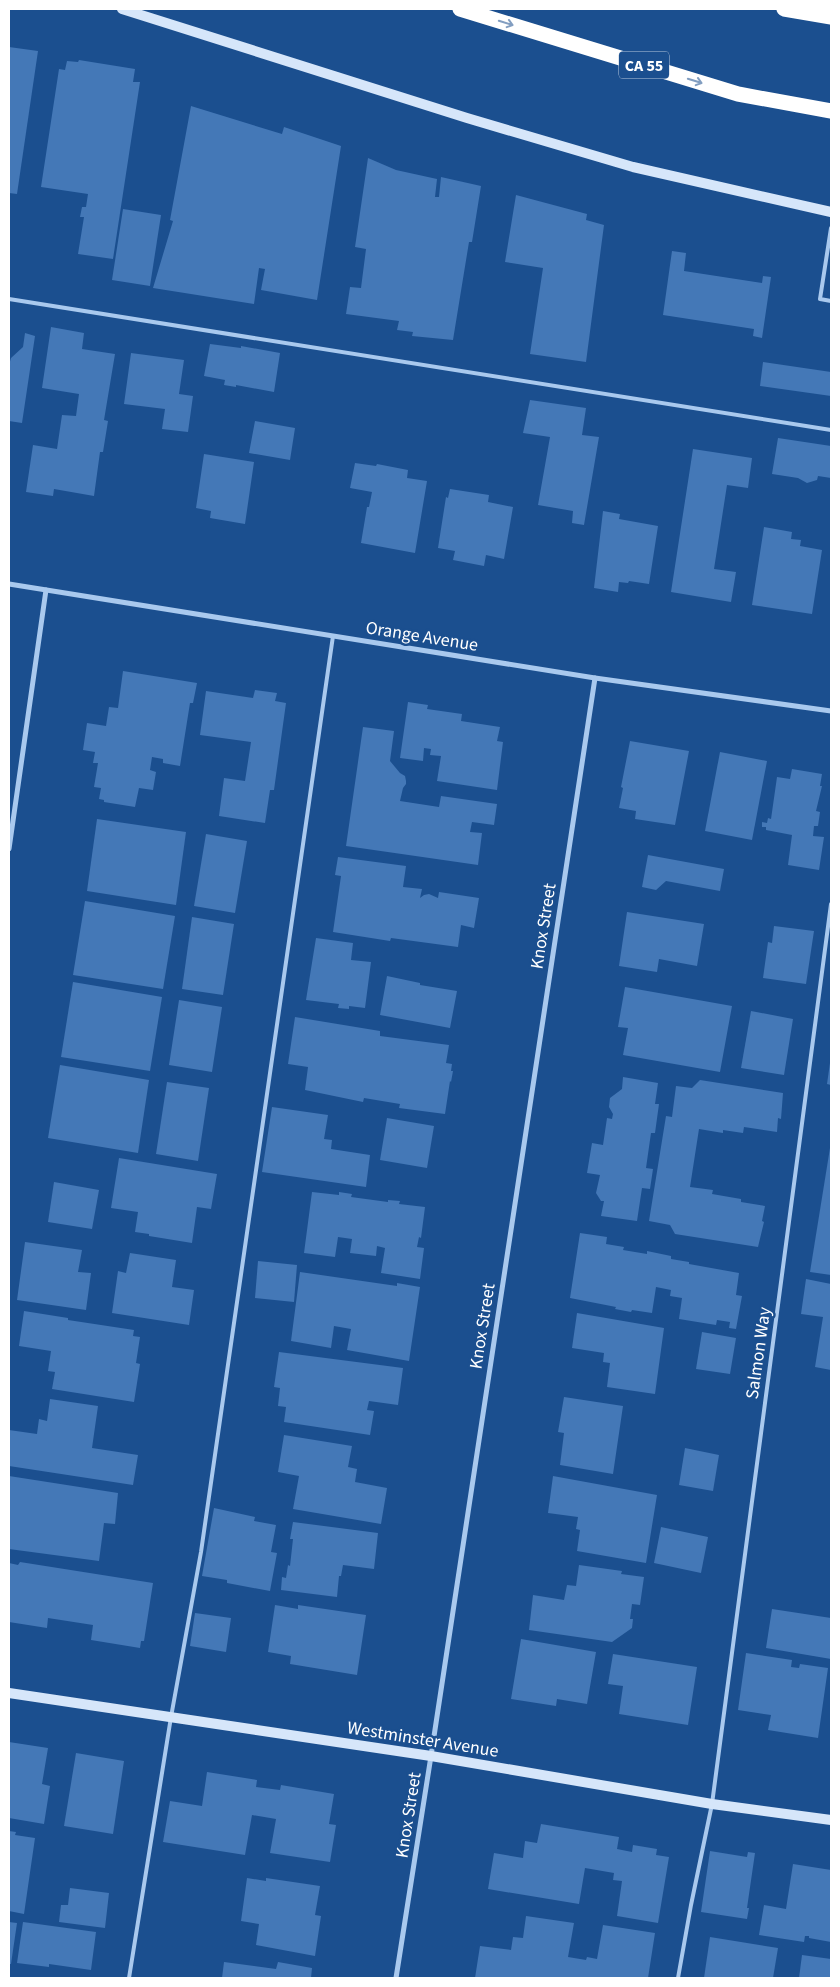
<svg xmlns="http://www.w3.org/2000/svg" width="840" height="1987" font-family="'Source Sans 3',sans-serif">
<rect width="100%" height="100%" fill="#1b4f8f"/>
<g fill="#4478b7">
<path d="M9 47 38 51 17 194 9 193Z"/>
<path d="M79 60 135 69 133 82H140L113 259 78 254 84 217H80L82 207H86L88 194 41 187 59 69 65 70 67 61 78 62Z"/>
<path d="M191 106 282 134 284 127 341 146 317 300 261 290 265 269 259 268 254 304 153 288 173 221 170 220Z"/>
<path d="M368 158 396 170 437 179 435 197H439L441 177 481 186 472 242H469L453 340 412 336 413 332 397 330 399 321 346 314 350 287 361 288 366 249 355 247Z"/>
<path d="M516 195 587 214 586 220 604 225 586 362 530 354 543 268 505 262Z"/>
<path d="M123 209 161 215 150 286 112 280Z"/>
<path d="M672 251 686 253 684 271 762 283 763 276 771 277 762 338 753 336 754 329 663 315Z"/>
<path d="M51 327 84 333 82 349 115 354 104 420 108 421 103 452H100L94 496 54 489 53 496 26 492 33 445 57 449 62 415 76 416 79 394 42 388Z"/>
<path d="M25 333 35 336 22 423 9 421V365L11 358 23 347Z"/>
<path d="M210 344 241 348V346L280 353 274 392 236 385V387L224 385 225 380 204 376Z"/>
<path d="M131 353 184 360 179 394 193 396 188 432 162 429 165 409 124 404Z"/>
<path d="M763 362 831 372V396L760 386Z"/>
<path d="M530 400 586 408 582 435 599 437 584 525 572 523 573 511 538 505 550 437 523 433Z"/>
<path d="M255 421 295 428 290 460 249 453Z"/>
<path d="M778 438 831 446V478L818 476 817 480 807 483 798 478 772 474Z"/>
<path d="M693 449 752 458 748 488 727 485 714 569 736 572 731 602 671 592Z"/>
<path d="M204 454 254 462 245 524 210 518 211 511 196 508Z"/>
<path d="M355 463 376 466 377 464 408 470 407 478 427 481 415 553 361 543 367 507H369L372 492 350 488Z"/>
<path d="M450 489 489 495 488 502 513 507 504 559 486 555 484 566 453 560 455 551 438 548 446 497 448 498Z"/>
<path d="M603 511 620 514 619 519 658 526 649 584 629 581 628 583 619 582 618 592 594 588Z"/>
<path d="M764 527 792 532 791 539 801 540 800 546 822 550 812 614 752 605Z"/>
<path d="M123 671 197 683 193 703H190L180 766 163 763V759L152 757 150 770 156 772 153 790 139 788 135 807 104 802V800L99 799 101 788 94 787 98 763H93L95 752 83 750 87 723 106 726 109 707 118 708Z"/>
<path d="M255 690 277 693 275 701 286 703 274 790H270L265 823 219 816 224 778 245 781 251 742 200 735 206 691 253 698Z"/>
<path d="M408 702 428 705 427 709 462 714 461 721 500 727 497 741 503 742 497 790 437 781 441 756 430 755 431 749 424 748 423 761 400 758Z"/>
<path d="M363 727 394 731 390 761 400 773 405 776 406 781V784L403 788 400 801 439 807 441 796 497 804 494 825 472 822 470 832 482 833 478 865 346 846Z"/>
<path d="M630 741 689 751 675 825 635 819 636 811 619 808 623 788 621 787Z"/>
<path d="M720 752 767 761 752 840 705 831Z"/>
<path d="M792 769 822 774 820 786H822L816 811 820 812 818 826H814L813 836 824 837 819 870 788 865 792 835 766 830V827H762V822L767 823 768 818 771 819 777 777 790 779Z"/>
<path d="M97 819 186 832 176 905 87 891Z"/>
<path d="M206 834 247 841 235 913 194 906Z"/>
<path d="M648 855 724 869 720 891 666 881 656 890 642 887Z"/>
<path d="M338 857 406 866 403 887 422 889 420 898 424 895 429 894 438 898 439 892 479 898 474 928 461 925 458 947 391 938 390 941 333 932 341 876 335 875Z"/>
<path d="M85 901 175 916 163 989 73 975Z"/>
<path d="M627 912 704 924 697 966 659 959 657 972 619 966Z"/>
<path d="M192 917 234 924 223 995 182 989Z"/>
<path d="M774 926 814 931 806 984 763 978 768 942 772 943Z"/>
<path d="M316 938 353 943 351 960 371 962 365 1008 349 1006V1009L338 1008 339 1004 306 1000Z"/>
<path d="M387 976 420 983V985L457 991 450 1028 380 1015Z"/>
<path d="M73 982 162 997 150 1071 61 1057Z"/>
<path d="M625 987 732 1006 720 1072 623 1055 628 1028 618 1027Z"/>
<path d="M179 1000 222 1007 212 1072 169 1065Z"/>
<path d="M751 1011 793 1019 784 1075 741 1068Z"/>
<path d="M295 1017 380 1031V1036L449 1045 446 1063 452 1064 451 1071H453L451 1082 450 1081 445 1114 399 1108 400 1104 364 1098 363 1102 305 1090 308 1067 288 1064Z"/>
<path d="M830 1063H831V1085L827 1084Z"/>
<path d="M60 1065 149 1080 138 1153 48 1138Z"/>
<path d="M623 1077 658 1083 655 1104H659L655 1133H651L646 1168 653 1169 650 1189 642 1188 637 1221 601 1216 604 1201H601L596 1193 600 1175 587 1173 592 1143 603 1145 607 1118 612 1119 613 1114 609 1107 610 1098 622 1089Z"/>
<path d="M700 1080 783 1093 781 1119 778 1118 777 1132 744 1127 743 1133 723 1130V1133L699 1129 690 1187 713 1190 712 1194 741 1199V1202L765 1206 762 1221 764 1222 758 1247 675 1234 670 1225 649 1221 666 1116 672 1117 676 1086 692 1088Z"/>
<path d="M167 1082 209 1088 198 1161 156 1154Z"/>
<path d="M272 1107 328 1115 324 1139 332 1140 331 1149 370 1155 366 1187 262 1172Z"/>
<path d="M387 1118 434 1126 427 1168 380 1160Z"/>
<path d="M830 1148H831V1275L810 1272Z"/>
<path d="M119 1158 217 1174 211 1209 197 1207 192 1243 149 1236V1234L135 1232 138 1212 111 1208Z"/>
<path d="M54 1182 99 1190 92 1229 48 1222Z"/>
<path d="M312 1192 339 1195V1192L352 1194 351 1197 388 1202V1200L400 1201 399 1204 425 1207 421 1238 419 1237 417 1247 424 1248 420 1279 381 1273 385 1248 377 1246 376 1256 350 1253 352 1239 338 1237 335 1257 304 1253Z"/>
<path d="M580 1233 607 1237 606 1244 624 1247 623 1250 647 1254V1251L671 1256V1259L689 1262V1264L739 1273 736 1295 742 1296 736 1329 729 1328 730 1322 717 1320 716 1325 679 1319 682 1298 670 1296 671 1290 656 1287 652 1313 632 1310 631 1312 615 1309 616 1307 570 1298Z"/>
<path d="M25 1242 82 1250 78 1272 91 1273 86 1310 17 1300Z"/>
<path d="M130 1253 176 1260 172 1287 194 1290 189 1325 112 1313 118 1271 126 1273Z"/>
<path d="M258 1261 297 1265 294 1302 255 1298Z"/>
<path d="M300 1272 397 1286V1283L420 1287 409 1361 347 1350 351 1329 334 1326 331 1348 291 1341Z"/>
<path d="M806 1279 831 1284V1370L815 1367 823 1317 801 1314Z"/>
<path d="M24 1311 68 1318V1320L134 1330 133 1336 140 1337 136 1363 140 1364 134 1402 52 1389 55 1372 48 1371 51 1351 19 1346Z"/>
<path d="M577 1313 664 1328 655 1394 607 1387 610 1363 603 1362 604 1353 572 1348Z"/>
<path d="M702 1332 736 1338 730 1374 696 1369Z"/>
<path d="M279 1352 403 1368 398 1405 369 1401 367 1410 374 1411 370 1435 284 1422 286 1407 278 1406 280 1388 274 1387Z"/>
<path d="M564 1397 623 1406 613 1474 560 1465 564 1433 558 1432Z"/>
<path d="M50 1399 98 1406 92 1448 138 1455 133 1485 9 1466V1430L37 1434 39 1419 47 1421Z"/>
<path d="M284 1435 352 1446 348 1467 357 1469 355 1482 387 1488 381 1524 293 1509 299 1476 278 1472Z"/>
<path d="M685 1448 719 1455 713 1491 679 1485Z"/>
<path d="M9 1476 118 1493 115 1524 104 1523 99 1561 9 1549Z"/>
<path d="M553 1476 657 1495 646 1563 577 1551 580 1530 576 1529 578 1517 548 1513Z"/>
<path d="M214 1508 255 1517 254 1521 276 1525 271 1552 277 1553 270 1591 227 1583V1580L202 1576Z"/>
<path d="M293 1522 378 1533 374 1569 343 1565 341 1576H339L337 1597 281 1590 282 1577 286 1578 288 1565 290 1566 293 1539H290Z"/>
<path d="M661 1527 708 1537 701 1573 654 1563Z"/>
<path d="M20 1562 153 1583 144 1641H141L140 1648 91 1640 93 1625 48 1618 47 1628 9 1622V1563L18 1565Z"/>
<path d="M579 1565 622 1571 621 1574 644 1577 640 1605 632 1604 630 1619H633L632 1628 612 1642 529 1630 533 1595 564 1600 567 1585 576 1586Z"/>
<path d="M275 1605 298 1609V1605L366 1615 357 1675 290 1664 291 1656 268 1652Z"/>
<path d="M772 1609 831 1618V1659L766 1648Z"/>
<path d="M195 1613 231 1618 226 1652 190 1646Z"/>
<path d="M521 1639 596 1652 587 1704 557 1699 556 1706 511 1699Z"/>
<path d="M746 1653 792 1660 791 1667 799 1668 800 1664 828 1668 818 1738 768 1730 771 1715 738 1710Z"/>
<path d="M613 1654 697 1667 688 1725 619 1714 623 1686 608 1684Z"/>
<path d="M9 1742 48 1748 42 1784 50 1786 44 1824 9 1818Z"/>
<path d="M76 1753 124 1761 113 1834 64 1826Z"/>
<path d="M207 1772 257 1780 256 1787 280 1790 281 1785 334 1794 329 1824 336 1825 330 1862 270 1853 276 1819 252 1815 245 1855 163 1842 170 1801 202 1806Z"/>
<path d="M541 1824 619 1837 617 1849 632 1852 633 1845 657 1849 656 1855 669 1857 658 1923 617 1916 622 1881 613 1880 614 1873 585 1868 579 1904 488 1889 494 1853 523 1858 525 1841 537 1843Z"/>
<path d="M9 1831 16 1832 15 1835 35 1838 24 1914 9 1911Z"/>
<path d="M710 1851 747 1857 748 1852 755 1853 747 1908H749L747 1919 701 1912Z"/>
<path d="M793 1864 831 1870V1942L809 1938V1936H805L804 1942 759 1935 764 1905 786 1909Z"/>
<path d="M247 1878 266 1881V1878L320 1886 315 1915 321 1916 315 1956 256 1945 259 1924 241 1921Z"/>
<path d="M70 1888 109 1893 105 1928 59 1922 61 1905H68Z"/>
<path d="M526 1916 574 1923 568 1957 586 1960 587 1957 597 1959 603 1925 655 1933 648 1978H475L480 1946 511 1950 513 1937 523 1938Z"/>
<path d="M9 1922 17 1923 11 1964H9Z"/>
<path d="M23 1922 96 1932 91 1970 49 1964V1967L17 1963Z"/>
<path d="M710 1937 778 1948 773 1978H704Z"/>
<path d="M802 1955 831 1959V1978H799Z"/>
<path d="M224 1962 276 1969 278 1962 312 1968 311 1978H222Z"/>
</g>
<g fill="none" stroke-linecap="round" stroke-linejoin="round">
<g stroke="#a9c9ee" stroke-width="4">
<path d="M831 228 820 299 831 301"/>
<path d="M9 299 831 430"/>
<path d="M129 1978 171 1717 201 1552 333 636"/>
<path d="M678 1978 691 1905 712 1804 831 904"/>
</g>
<g stroke="#a9c9ee" stroke-width="5">
<path d="M9 584 595 678 831 711"/>
<path d="M9 849 46 590"/>
<path d="M396 1978 431 1756 595 678"/>
</g>
<g stroke="#d6e6fa" stroke-width="10">
<path d="M122 9 467 118 633 167 831 212"/>
<path d="M9 1693 431 1756 712 1804 831 1820"/>
</g>
<g stroke="#fff" stroke-width="15">
<path d="M460 9 738 94 831 111"/>
<path d="M784 9 831 17"/>
</g>
</g>
<defs><path id="oneway-shaft" d="M-6 0H5M1.5-3L5.5 0L1.5 3" fill="none" stroke-width="1.6" stroke-linecap="round" stroke-linejoin="round" transform="scale(1.25)"/></defs>
<g stroke="#829ec1">
<use href="#oneway-shaft" transform="translate(506 23) rotate(17)"/>
<use href="#oneway-shaft" transform="translate(695 81) rotate(17)"/>
</g>
<g text-anchor="middle" stroke-width="5" stroke-linejoin="round" paint-order="stroke">
<rect fill="#1b4f8f" stroke="#bbcadd" stroke-width="1" x="619" y="51.5" width="50" height="27" rx="4"/>
<g font-size="16" font-weight="bold" fill="#fff">
<text x="644" y="71">CA 55</text>
</g>
<g font-size="18" fill="#fff" stroke="#1b4f8f">
<text transform="translate(422 636) rotate(9)" y="6">Orange Avenue</text>
<text transform="translate(543 926) rotate(-81)" y="6">Knox Street</text>
<text transform="translate(482 1326) rotate(-81)" y="6">Knox Street</text>
<text transform="translate(758 1353) rotate(-82)" y="6">Salmon Way</text>
<text transform="translate(423 1739) rotate(9)" y="6">Westminster Avenue</text>
<text transform="translate(408 1815) rotate(-81)" y="6">Knox Street</text>
</g>
</g>
<rect width="840" height="1987" fill="none" stroke="#ffffff" stroke-width="20"/>
</svg>
